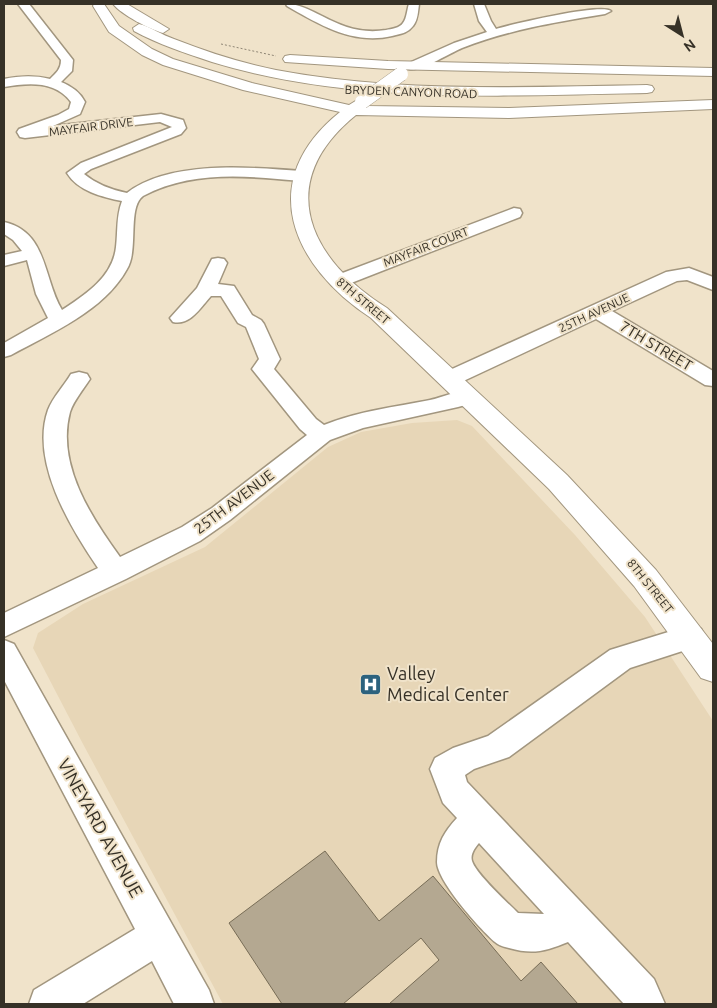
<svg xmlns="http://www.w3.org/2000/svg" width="717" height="1008" font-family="Ubuntu,sans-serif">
<rect width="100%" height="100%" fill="#f0e3ca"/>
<path fill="#e7d6b7" d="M457 420 472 426 575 535 645 617 713 721V1004H223L83 744 33 648 38 633 83 604 205 547 328 447 361 432 412 423Z"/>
<path fill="#b4a891" stroke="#776c56" d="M325 851 379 921 433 876 521 981 541 962 578 1004H389L439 960 421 938 343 1004H282L229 923Z"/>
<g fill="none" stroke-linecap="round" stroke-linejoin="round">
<defs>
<g id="minor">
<path d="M18 4H29L73 60 72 71 61 82C71 86 80 92 85 102L80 114 53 126 161 114 183 120 186 128 181 134 91 169 84 174C96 184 112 190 127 193 169 160 251 167 301 171L307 173 309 176 307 179 301 181C247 176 192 170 143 196 127 208 139 250 127 269 104 311 51 333 11 355L4 357V343L48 318 36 294 27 260 4 266V255L22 251 13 240 4 234V222C48 232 43 279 62 310 85 295 113 277 116 247 118 231 116 217 122 201 102 197 78 191 67 173L81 163 172 127 160 122 25 138 20 137 17 132 19 129 58 115 69 109 71 102C55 80 27 83 4 87V79C19 76 34 75 50 79 56 73 61 69 61 60Z"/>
<path d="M286 4C300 4 309 10 322 16 343 27 362 34 386 30 391 29 400 28 403 23 407 18 407 9 409 4H419C418 11 418 20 413 26 408 33 400 34 392 36 353 45 320 25 287 6Z"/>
<path d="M474 4H484L491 21 496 29C512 24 602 3 611 11L605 14C556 22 508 30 462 48 450 53 420 72 409 69L407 66 409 63 454 43 487 32 479 21Z"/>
<path d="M514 208 520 209 522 213 520 217 346 285 339 287 332 285 330 281 332 277Z"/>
<path d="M218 258 224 259 227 263 218 284 234 286 252 315 261 320 264 324 280 359 274 369 316 419 324 425C358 411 395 407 430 400 445 397 461 388 476 392L479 397 476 402 458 407 363 428 330 440 230 520 200 541 126 579 4 637V613L98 568C70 527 30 461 48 410 53 397 64 386 71 374L79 372 87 374 90 379C83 390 74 400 70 412 56 464 91 517 120 557L182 527 212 508 307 435 300 429 252 369 259 359 246 327 238 323 221 296H211C201 307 190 326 173 322L170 318 197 288 212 259Z"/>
<path d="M689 268 713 277V290L687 280 677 281 612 311 713 371V386L705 385 596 319 457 384 449 386 441 384 438 379 441 374 666 272Z"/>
<path d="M691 625 701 629 705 637 701 645 630 668 509 757 474 769 465 775 467 782 654 979 665 1004H624L568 942C546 951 533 955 509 948 504 947 498 945 495 942 480 929 437 881 437 862 437 843 445 831 457 818L443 803 430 769 435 758 453 748 488 736 610 650ZM479 843 544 914 518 913C507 902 476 874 472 861 470 854 475 848 479 843Z"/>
<path d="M4 640 14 644 209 990 214 1004H174L152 961 83 1004H29L34 990 135 929 4 680Z"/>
</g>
<g id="major">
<path d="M94 4H104L119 26 152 49 173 59 252 83 349 105 362 97 367 99 370 102 367 106 509 108 713 100V109L509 118 356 115C273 182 308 259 387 308L567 475 656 570 713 644V682L701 678 634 586 549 489 371 318C292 266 254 181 340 112L243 90 163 65 142 55 109 32 93 6Z"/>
<path d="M113 4H127L169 29 163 33C149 29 122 15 113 4Z"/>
<path d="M139 24C151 27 162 35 174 39 207 52 241 63 276 70 397 93 524 87 647 85L652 86 654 89 652 92 647 93C503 96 350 104 212 62 185 53 158 44 134 31L133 28Z"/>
<path d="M290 55 388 61 713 68V76L388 69 285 62 283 59 285 56Z"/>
</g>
</defs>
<use href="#minor" stroke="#a2967f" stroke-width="3"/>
<use href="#major" stroke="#a2967f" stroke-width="2"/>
<path stroke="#8f8675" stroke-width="1" stroke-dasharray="2 2" stroke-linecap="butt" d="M221 44 276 56"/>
<use href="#minor" fill="#fff" fill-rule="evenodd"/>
<use href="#major" fill="#fff" fill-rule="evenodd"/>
<defs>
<path id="major-bridge" d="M362 102 401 74"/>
</defs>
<use href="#major-bridge" stroke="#a2967f" stroke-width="15" stroke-linecap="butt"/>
<use href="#major-bridge" stroke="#fff" stroke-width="14"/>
</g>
<defs>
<symbol id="hospital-square" viewBox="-11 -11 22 22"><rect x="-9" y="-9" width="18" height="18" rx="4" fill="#2c627e" stroke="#f0e3ca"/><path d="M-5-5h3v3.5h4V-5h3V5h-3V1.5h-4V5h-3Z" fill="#fff"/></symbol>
</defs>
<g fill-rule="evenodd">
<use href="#hospital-square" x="358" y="672" width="25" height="25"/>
</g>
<g text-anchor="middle" stroke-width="4" stroke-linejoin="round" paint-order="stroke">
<g font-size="12" fill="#363127" stroke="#f0e3ca">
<text transform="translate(411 92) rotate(2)" y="4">BRYDEN CANYON ROAD</text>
<text transform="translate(91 127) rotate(-7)" y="4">MAYFAIR DRIVE</text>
<text transform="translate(426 247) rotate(-21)" y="4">MAYFAIR COURT</text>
<text transform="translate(363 301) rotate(40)" y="4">8TH STREET</text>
<text transform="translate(594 313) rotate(-25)" y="4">25TH AVENUE</text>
<text transform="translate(650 586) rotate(51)" y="4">8TH STREET</text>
</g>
<g font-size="15" fill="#363127" stroke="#f0e3ca">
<text transform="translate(656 346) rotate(31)" y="5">7TH STREET</text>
<text transform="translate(234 502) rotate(-37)" y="5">25TH AVENUE</text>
</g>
<g font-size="18" fill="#363127" stroke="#f0e3ca" text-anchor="start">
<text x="387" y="680">Valley<tspan x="387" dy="21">Medical Center</tspan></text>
</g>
<g font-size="18" fill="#363127" stroke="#f0e3ca">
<text transform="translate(100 828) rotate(61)" y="6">VINEYARD AVENUE</text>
</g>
</g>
<rect width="717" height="1008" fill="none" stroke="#363127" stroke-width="10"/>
<g transform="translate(682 35) rotate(144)" stroke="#f0e3ca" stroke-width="4" paint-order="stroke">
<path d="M0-4L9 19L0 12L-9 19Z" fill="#363127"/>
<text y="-8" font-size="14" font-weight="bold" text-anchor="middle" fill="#363127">N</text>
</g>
</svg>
